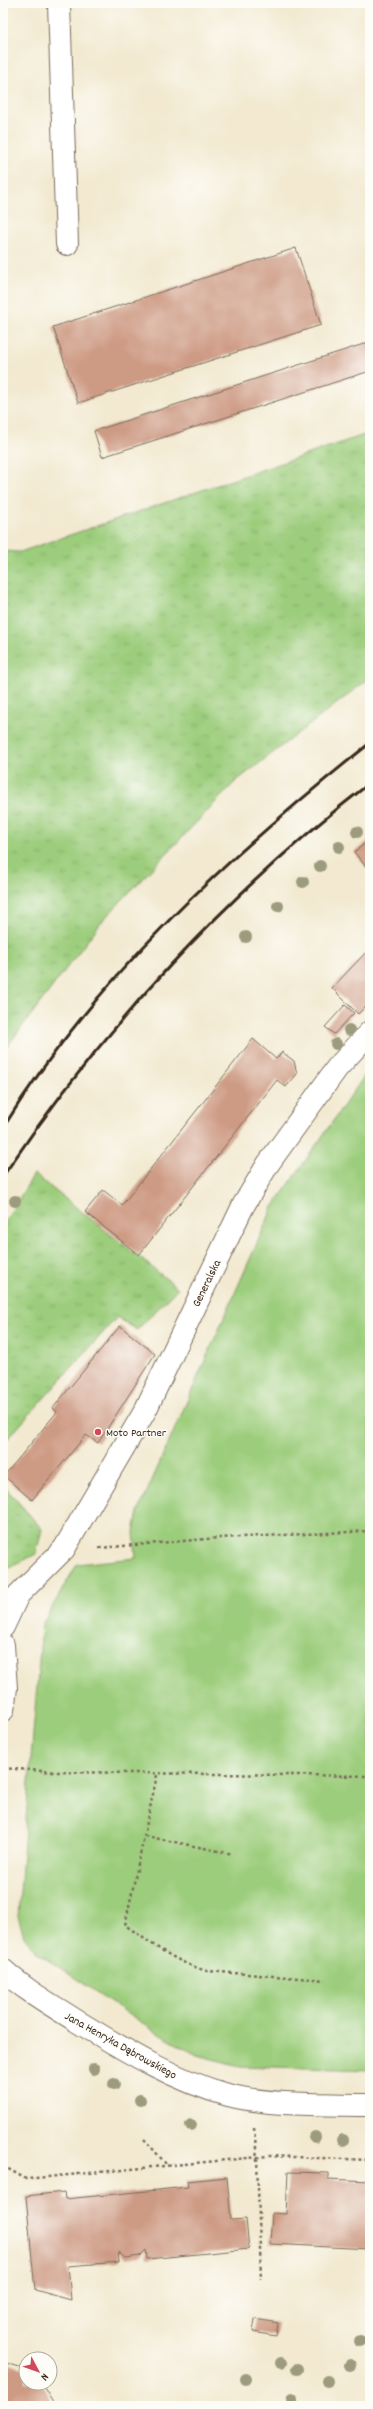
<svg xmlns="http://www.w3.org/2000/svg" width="373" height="2409" font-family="Dekko,sans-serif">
<defs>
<pattern id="grass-tufts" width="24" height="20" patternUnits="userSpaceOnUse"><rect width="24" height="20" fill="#9ccd7c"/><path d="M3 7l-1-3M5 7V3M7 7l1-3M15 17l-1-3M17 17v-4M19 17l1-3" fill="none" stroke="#87b06b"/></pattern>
</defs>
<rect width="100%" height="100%" fill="#fdfcf7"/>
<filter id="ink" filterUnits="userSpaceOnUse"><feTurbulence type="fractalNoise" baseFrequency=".025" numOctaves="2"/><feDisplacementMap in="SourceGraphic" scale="8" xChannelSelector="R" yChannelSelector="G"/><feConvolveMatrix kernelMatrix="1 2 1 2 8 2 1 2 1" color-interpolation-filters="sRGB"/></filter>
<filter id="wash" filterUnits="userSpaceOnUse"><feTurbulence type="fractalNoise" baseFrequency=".012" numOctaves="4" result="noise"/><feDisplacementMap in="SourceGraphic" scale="16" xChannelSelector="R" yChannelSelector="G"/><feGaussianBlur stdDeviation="0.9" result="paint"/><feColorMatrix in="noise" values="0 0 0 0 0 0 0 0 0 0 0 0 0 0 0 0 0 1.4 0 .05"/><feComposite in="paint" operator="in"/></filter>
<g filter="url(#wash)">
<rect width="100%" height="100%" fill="#f2e9d0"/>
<g fill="url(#grass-tufts)" stroke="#6c7c4d">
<path d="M370 433V678L235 782 103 920 3 1052V551L20 552Z"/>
<path d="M34 1174 178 1288 137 1330 117 1317 3 1444V1225Z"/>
<path d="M3 1485 42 1529 36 1554 9 1568H3Z"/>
</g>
<path fill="#9ccd7c" stroke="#6c7c4d" d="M370 1068V2070L240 2066 197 2055 159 2034 36 1952 24 1936 18 1916 42 1625 77 1564 136 1558 134 1532 138 1512 273 1207Z"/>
<g id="blocks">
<g fill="#cd9a83">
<path d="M296 248 321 325 78 403 53 327Z"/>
<path d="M370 342V371L102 457 94 431Z"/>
<path d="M370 840V872L354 852Z"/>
<path d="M370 948V1002L358 1014 332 988Z"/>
<path d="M345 1005 354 1013 334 1034 325 1027Z"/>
<path d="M253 1039 276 1059 282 1052 294 1061 297 1074 286 1087 277 1080 139 1255 85 1212 103 1190 122 1205Z"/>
<path d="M120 1326 155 1354 98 1443 86 1435 32 1500 4 1476 57 1412 53 1408Z"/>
<path d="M288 2172 328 2173V2179L370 2181V2249L270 2244 272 2213 286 2214Z"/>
<path d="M227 2177 231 2220 246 2219 249 2249 147 2259 146 2250 140 2256 125 2258 118 2252 119 2262 68 2266 71 2300 35 2290 26 2196 64 2192 65 2199 188 2187 187 2181Z"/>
<path d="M255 2319 278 2323 276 2336 253 2332Z"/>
<path d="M3 2362 26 2369V2383H41L55 2406H3Z"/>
</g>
</g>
</g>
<g filter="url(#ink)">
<use href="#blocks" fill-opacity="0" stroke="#7b6d5c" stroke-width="1"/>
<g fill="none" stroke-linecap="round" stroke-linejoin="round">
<defs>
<g id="minor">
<path d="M59 3 67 244"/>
<path d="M3 1627 18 1595 64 1549 145 1411 243 1206 268 1164 337 1068 370 1032"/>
<path d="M3 1645 6 1688 3 1710"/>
<path d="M3 1970C25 1990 50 2004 75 2020 123 2049 173 2080 228 2095 271 2106 325 2104 370 2105"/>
</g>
</defs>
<use href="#minor" stroke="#7b6d5c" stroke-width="24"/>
<g stroke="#7b6d5c" stroke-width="2.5" stroke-dasharray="3 3" stroke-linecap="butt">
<path d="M99 1548 219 1538 370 1531"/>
<path d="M3 1768 56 1772 370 1776"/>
<path d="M157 1775 125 1925C152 1944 175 1962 207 1971L325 1980"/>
<path d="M145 1836 233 1854"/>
<path d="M254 2128 257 2158 261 2279"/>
<path d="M144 2139 167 2165"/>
<path d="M3 2166 26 2179 269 2156 370 2160"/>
</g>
<use href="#minor" stroke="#fff" stroke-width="22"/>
<g stroke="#3b2a1e" stroke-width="3">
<path d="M3 1128C97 975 231 854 370 743"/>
<path d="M3 1176C103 1028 228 892 370 783"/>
</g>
</g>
<g fill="#9d9b7e">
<circle cx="357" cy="832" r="6"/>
<circle cx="339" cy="847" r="6"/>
<circle cx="320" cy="866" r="6"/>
<circle cx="303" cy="882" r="6"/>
<circle cx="278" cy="906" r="6"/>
<circle cx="246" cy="937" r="6"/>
<circle cx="349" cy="1030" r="6"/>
<circle cx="336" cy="1044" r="6"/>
<circle cx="15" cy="1201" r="6"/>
<circle cx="94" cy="2069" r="6"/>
<circle cx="114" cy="2084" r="6"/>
<circle cx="140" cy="2100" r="6"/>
<circle cx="191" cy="2125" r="6"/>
<circle cx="315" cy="2137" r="6"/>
<circle cx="343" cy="2140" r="6"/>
<circle cx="360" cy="2341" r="6"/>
<circle cx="281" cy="2363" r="6"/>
<circle cx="350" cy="2365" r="6"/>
<circle cx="297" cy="2369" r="6"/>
<circle cx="246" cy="2379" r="6"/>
<circle cx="327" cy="2381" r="6"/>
<circle cx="292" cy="2399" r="6"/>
</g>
</g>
<circle fill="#d1495b" stroke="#fdfcf7" stroke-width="1.5" cx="98" cy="1432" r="4"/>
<g text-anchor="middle" stroke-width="3" stroke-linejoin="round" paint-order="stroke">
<g font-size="12" fill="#3b2a1e" stroke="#fdfcf7">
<text transform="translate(206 1283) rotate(-64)" y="4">Generalska</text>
<text transform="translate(121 2045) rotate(29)" y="4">Jana Henryka Dąbrowskiego</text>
</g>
<g font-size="12" fill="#3b2a1e" stroke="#fdfcf7" text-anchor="start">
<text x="106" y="1436">Moto Partner</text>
</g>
</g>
<rect width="373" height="2409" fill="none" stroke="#fdfcf7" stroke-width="16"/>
<g transform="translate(38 2371) rotate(131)"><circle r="19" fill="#fdfcf7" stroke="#afa8a0"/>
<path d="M0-3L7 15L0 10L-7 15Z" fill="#d1495b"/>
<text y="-6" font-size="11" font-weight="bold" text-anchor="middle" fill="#3b2a1e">N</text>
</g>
</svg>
